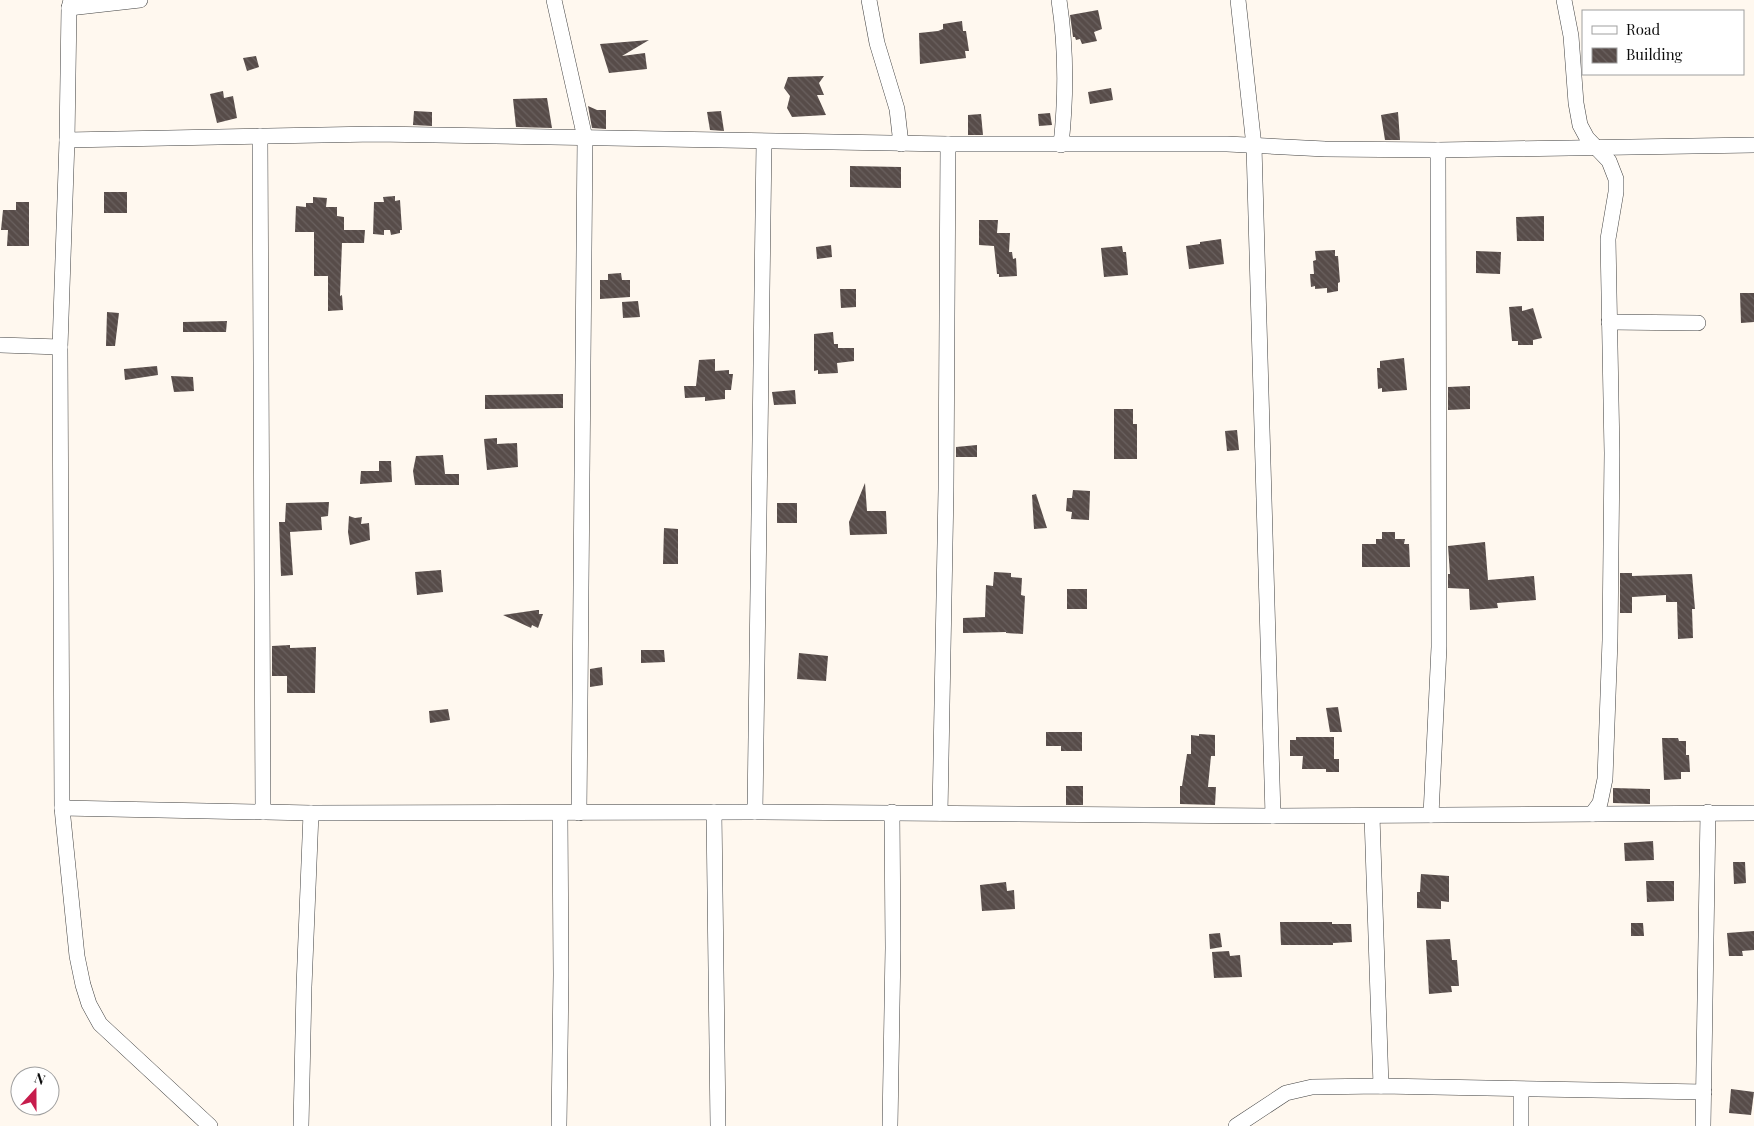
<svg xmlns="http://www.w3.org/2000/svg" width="1754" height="1126" font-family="'Playfair Display',serif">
<defs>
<pattern id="building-back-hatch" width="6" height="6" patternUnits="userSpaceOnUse" patternTransform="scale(1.25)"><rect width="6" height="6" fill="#574c49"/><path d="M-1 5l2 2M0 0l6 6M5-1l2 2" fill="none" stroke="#6a615f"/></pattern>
</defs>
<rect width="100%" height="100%" fill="#fff8ef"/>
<g fill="url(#building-back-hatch)">
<path d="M1098 10 1102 29 1094 32 1097 41 1082 44 1080 39 1076 40 1075 37H1073L1070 15Z"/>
<path d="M962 21 963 31H966L969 51H965L966 58 920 64 919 33 938 31 943 29V24Z"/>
<path d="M649 40 622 56 645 53 647 69 609 73 600 44Z"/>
<path d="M256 56 259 67 247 71 243 58Z"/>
<path d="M824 76 819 83 824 95H817L826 115 792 117 787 108 790 96 784 88 788 77Z"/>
<path d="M1111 88 1113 100 1090 104 1088 92Z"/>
<path d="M223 91 224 98 233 96 237 118 217 123 210 94Z"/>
<path d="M547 98 552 128 516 127 513 99Z"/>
<path d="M588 106 597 110H606V129L592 128Z"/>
<path d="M414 111 432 112V126L413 125Z"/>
<path d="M721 111 724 131 710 130 707 112Z"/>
<path d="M1398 112 1400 140H1385L1381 115Z"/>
<path d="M1050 113 1052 125 1039 126 1038 114Z"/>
<path d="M981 114 983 135H968V115Z"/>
<path d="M850 166 901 167V188L850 187Z"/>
<rect x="104" y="192" width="23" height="21"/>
<path d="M395 196V201L400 200 402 230H400V233L391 235 390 230H384V235L373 234 374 202H384L383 197Z"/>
<path d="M313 197 327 198 326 207H337V216L344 217V230H365L364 243H342L340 296 342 295 343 310 328 311V276H314V232H295L296 206 306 207V203H313Z"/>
<path d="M16 202H29V246H7L8 230H1L3 210H16Z"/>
<path d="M1544 216V241H1517L1516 217Z"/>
<path d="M979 220H998L997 233H1010L1009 252H1012L1013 259 1016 258 1017 276 999 277V274H997L994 246 979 245Z"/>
<path d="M1221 239 1224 264 1189 269 1186 246 1200 244V242Z"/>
<path d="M831 245 832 257 817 259 816 247Z"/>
<path d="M1122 246 1123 252H1126L1128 275 1104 277 1101 248Z"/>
<path d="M1335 250V256H1338L1340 282 1338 283V291L1327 293V288L1315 289V286L1311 287 1310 274H1314L1313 261 1316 260 1315 251Z"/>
<path d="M1476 251 1501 252 1500 274 1476 273Z"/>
<path d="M621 273 622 280H630V297L600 299V280H608V274Z"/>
<path d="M840 289H856V307L841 308Z"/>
<path d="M1740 293H1754V322L1741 323Z"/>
<path d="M638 301 640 317 623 318 622 302Z"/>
<path d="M1522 306V311L1533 308 1542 338 1533 340V345H1518V341H1512L1509 307Z"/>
<path d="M107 312 119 313 115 346H106Z"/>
<path d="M227 321 226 332H183V322Z"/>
<path d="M833 332 834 344H838V348H854V361L837 363 838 373 818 374V370L814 371V334Z"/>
<path d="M1404 358 1407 390 1382 392V388L1378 389 1377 368H1380V361Z"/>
<path d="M715 359V371L729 370V374H733L731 390H725V399L705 401V397L685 398 684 386H696L699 360Z"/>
<path d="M157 366 158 375 125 380 124 369Z"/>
<path d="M171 376 193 377 194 391 174 392Z"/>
<path d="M1470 386V409L1448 410V387Z"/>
<path d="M795 390 796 404 774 405 772 392Z"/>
<path d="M563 394V408L485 409V395Z"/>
<path d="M1114 409H1133V424H1137V459H1114Z"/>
<path d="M1237 430 1239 450 1227 451 1225 431Z"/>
<path d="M497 438V444L517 443 518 467 487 470 484 439Z"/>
<path d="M977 445V457H956V447Z"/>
<path d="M443 455 445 474H459V485H415L413 471 416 456Z"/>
<path d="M379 461H391L392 482 360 484 361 471H379Z"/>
<path d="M865 483 867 511H886L887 534 850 535 849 522Z"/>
<path d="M1073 490 1090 491 1089 520 1071 519 1072 512 1066 511 1067 498H1072Z"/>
<path d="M1036 494 1047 528 1034 529 1032 495Z"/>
<path d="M329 502 328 516 321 517 322 530 290 532 293 575 281 576 279 522H285L286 503Z"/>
<rect x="777" y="503" width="20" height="20"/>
<path d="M349 516 355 518 362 517 361 524 369 523 370 540 350 545 348 532Z"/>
<path d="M664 528 678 529V564H663Z"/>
<path d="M1382 532H1395V539H1405L1404 544H1409L1410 567H1362V544H1376V539H1382Z"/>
<path d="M1485 542 1488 580 1534 576 1536 600 1497 603 1498 608 1470 610 1469 589 1448 588V574H1450L1448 546Z"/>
<path d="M441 570 443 592 417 595 415 572Z"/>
<path d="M994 572 1011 573V577L1022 578 1021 595 1025 596 1023 634 1006 633V632L963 633V618L985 617 986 585 993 586Z"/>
<path d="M1620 573H1632V576L1692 574 1695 609H1692L1693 638 1678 639 1677 602H1666V595L1632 597V613H1620Z"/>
<rect x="1067" y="589" width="20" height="20"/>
<path d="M537 610H539V614H543L538 628 532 625 531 628 503 615Z"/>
<path d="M290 645V648L316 647 315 693H287V676H272V646Z"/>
<path d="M641 650H664L665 662 641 663Z"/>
<path d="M799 653 828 656 826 681 797 679Z"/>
<path d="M602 667 603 685 590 687V669Z"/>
<path d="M1338 707 1342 732H1330L1326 708Z"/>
<path d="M448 709 450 720 430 723 429 711Z"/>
<path d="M1046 732H1082V751H1061V746H1046Z"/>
<path d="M1199 734 1215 735V756H1211L1208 787H1216L1215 805 1180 804V786H1182L1187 754H1191V735L1199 736Z"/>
<path d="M1296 737H1334V759H1339V772H1326V769H1302L1303 756H1290V740H1296Z"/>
<path d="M1662 738H1678L1679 741H1686V755H1689L1690 772H1681V779L1664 780Z"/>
<rect x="1066" y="786" width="17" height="19"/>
<path d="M1613 788 1650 789V804L1613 803Z"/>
<path d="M1653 841 1654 860 1625 861 1624 843Z"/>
<path d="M1733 862H1745L1746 883 1734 884Z"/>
<path d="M1421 874 1449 876V902L1441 901V909L1417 908V892H1420Z"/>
<path d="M1646 881H1674V901L1647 902Z"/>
<path d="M1006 882 1007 891 1014 890 1015 909 982 911 980 885Z"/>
<path d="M1280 922H1332V924H1351L1352 942 1333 943V945H1281Z"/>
<path d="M1631 923H1643L1644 936H1631Z"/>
<path d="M1754 931V950L1742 951 1743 956H1729L1727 933Z"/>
<path d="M1220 933 1222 947 1210 949 1209 934Z"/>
<path d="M1450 939 1452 960H1457L1459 986H1451L1452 992 1429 994 1426 940Z"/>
<path d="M1229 951 1230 956 1240 955 1242 977 1214 978 1212 952Z"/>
<path d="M1731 1089 1754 1092 1751 1115 1729 1113Z"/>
</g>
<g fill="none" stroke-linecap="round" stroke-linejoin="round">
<defs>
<g id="minor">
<path d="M71 0 69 8 67 140 60 347 62 808 77 956 83 985 89 1004 100 1024 210 1126"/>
<path d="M554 0 585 138 579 813"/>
<path d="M869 0 877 43 897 109 901 144"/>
<path d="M1059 0C1066 46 1066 99 1061 145"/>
<path d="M1238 0 1254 146 1273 816"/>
<path d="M1564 0 1571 36 1576 103 1580 125 1587 138 1609 161 1616 179V192L1608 239 1612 453 1610 640 1605 779 1600 803 1592 814"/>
<path d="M69 8 140 0"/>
<path d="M260 136 263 812"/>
<path d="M67 140 376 134 948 144H1227L1325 149 1438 150 1754 145"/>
<path d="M1609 322 1698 323"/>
<path d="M0 345 60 347"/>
<path d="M62 808 311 813 755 812 1273 816 1754 813"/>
<path d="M714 812 718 1126"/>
<path d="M755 812 764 142"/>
<path d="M940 813 946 489 948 144"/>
<path d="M1431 815 1439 647 1438 150"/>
<path d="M1372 816 1381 1086"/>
<path d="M301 1126 304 987 311 813"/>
<path d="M559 1126 561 975 560 813"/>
<path d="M890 1126 893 948 892 812"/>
<path d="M1236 1126 1286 1093 1312 1087 1381 1086 1704 1092"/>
<path d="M1521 1126V1090"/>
<path d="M1703 1126 1708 812"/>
</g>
</defs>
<use href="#minor" stroke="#414141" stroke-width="16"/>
<use href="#minor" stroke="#fff" stroke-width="15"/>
</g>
<rect x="1582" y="10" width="162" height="65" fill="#ffffff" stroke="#9f9f9f"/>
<rect x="1592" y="26" width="25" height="8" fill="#ffffff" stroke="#9f9f9f"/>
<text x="1626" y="35" font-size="15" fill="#0e0e0e">Road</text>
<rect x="1592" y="48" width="25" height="15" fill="url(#building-back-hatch)" stroke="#9f9f9f"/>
<text x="1626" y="60" font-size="15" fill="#0e0e0e">Building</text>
<g transform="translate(35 1091) rotate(21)"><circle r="24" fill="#ffffff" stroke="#9f9f9f"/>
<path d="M0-4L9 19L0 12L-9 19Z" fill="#c71c4c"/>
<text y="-8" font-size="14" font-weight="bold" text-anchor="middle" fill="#0e0e0e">N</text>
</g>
</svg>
